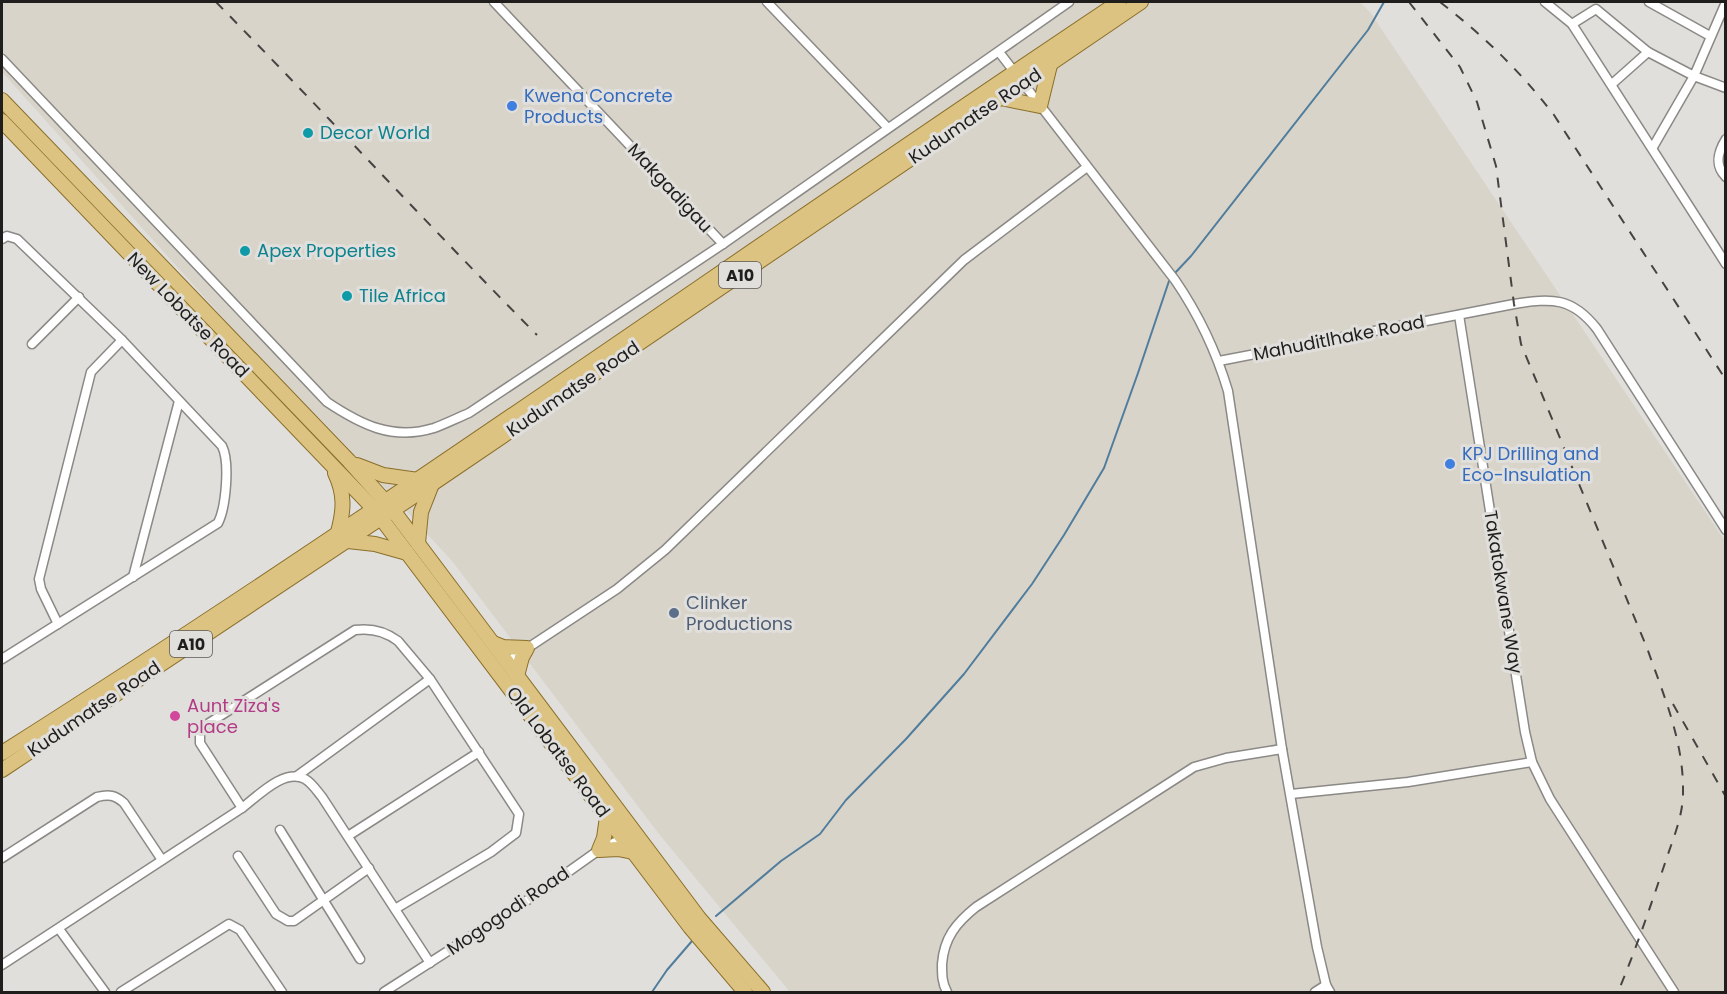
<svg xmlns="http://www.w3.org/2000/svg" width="1727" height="994" font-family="Poppins,sans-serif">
<rect width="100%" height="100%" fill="#e0dfdc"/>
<path fill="#d9d4ca" d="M2 2H1360L1370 12 1725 541V992H790L659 834 452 561 335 434 233 329 2 72Z"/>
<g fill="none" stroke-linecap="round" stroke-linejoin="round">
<g stroke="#517d9d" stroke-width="2">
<path d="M1175 273 1191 256 1368 30 1384 2"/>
<path d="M716 916 781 861 820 834 846 800 906 739 964 674 1032 584 1064 535 1104 468 1138 373 1169 281"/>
<path d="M652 992 667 970 692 941"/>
</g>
<defs>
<g id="minor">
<path d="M494 2 723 244"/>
<path d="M767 2 888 128"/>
<path d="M1545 2 1572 24 1726 264"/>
<path d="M1649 2 1710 36"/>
<path d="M1572 24 1596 9 1648 52 1694 76 1726 2"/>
<path d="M999 52 1175 280C1199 315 1216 351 1228 391L1282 749 1317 947 1326 985 1330 992"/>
<path d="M2 59 327 402C360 424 392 441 434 428 445 424 457 418 469 413L723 244 1069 2"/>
<path d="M1612 84 1648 52"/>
<path d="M1726 139C1718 152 1714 165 1726 177"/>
<path d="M1653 147 1694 76 1726 88"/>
<path d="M2 239 7 236 17 239 122 340 222 446C230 462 226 507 218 523L2 659"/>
<path d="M1459 315 1525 732 1532 762 1550 799 1674 992"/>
<path d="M32 344 79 297"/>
<path d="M1219 361 1514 304C1552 298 1572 297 1597 329L1726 530"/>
<path d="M133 577 179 401"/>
<path d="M58 624 41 589 39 579 91 372 122 340"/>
<path d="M505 663 617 589 665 550 964 260 1087 167"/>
<path d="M297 776 430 679"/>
<path d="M1291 794 1408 782 1532 762"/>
<path d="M242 808 200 743V733L206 725 355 630C370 628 385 631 398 641L430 679 519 814 516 833 491 852 395 909"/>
<path d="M280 830 360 959"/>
<path d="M348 836 479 752"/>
<path d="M238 856 276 914 288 921H294L369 868"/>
<path d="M2 858 97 797C109 794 115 795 124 803L162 860"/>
<path d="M59 929 105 992"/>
<path d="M2 965 242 808C258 796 284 768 305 779 312 783 317 791 322 797L430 963"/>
<path d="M121 992 229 924 240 930 282 992"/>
<path d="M384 992 537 894 599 850 625 837"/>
<path d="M947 992C942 983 942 975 942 964 944 938 956 923 976 907L1194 767 1226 758 1282 749"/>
<path d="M1315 992 1326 985"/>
</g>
<g id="primary">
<path d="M1001 98 1040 106 1050 65"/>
<path d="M2 100 349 461 392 509 699 918 763 992"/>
<path d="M2 121 374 509 690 927 745 992"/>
<path d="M357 465 383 475 418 480"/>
<path d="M335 473C345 494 344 510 338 532"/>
<path d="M348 541 375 544 407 553"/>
<path d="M418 543 421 512 432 484"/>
<path d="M493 643 503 647 527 648 522 657 517 676"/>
<path d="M2 753C381 513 746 251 1119 2"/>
<path d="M2 770 432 484 1141 2"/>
<path d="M607 817 604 838 599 850 618 849 633 852"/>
</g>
</defs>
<use href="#minor" stroke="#8b8986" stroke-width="11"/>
<use href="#primary" stroke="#8b6f29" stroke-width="16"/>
<use href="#minor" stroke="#fff" stroke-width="8"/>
<use href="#primary" stroke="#dcc382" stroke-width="14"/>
<g stroke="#454442" stroke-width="2" stroke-dasharray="10 10" stroke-linecap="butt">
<path d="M216 2C324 112 429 226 537 335"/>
<path d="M1409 2 1460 67 1477 102 1496 166 1514 304 1521 344 1647 648C1664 696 1684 742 1683 793 1683 816 1673 839 1666 860 1651 905 1636 949 1618 992"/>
<path d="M1440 2C1485 37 1519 70 1554 115L1726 380"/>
<path d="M1673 704 1726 797"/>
</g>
</g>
<g fill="#3f7fe0" stroke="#e0dfdc" stroke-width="2">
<circle cx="512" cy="106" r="6"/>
<circle cx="1450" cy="464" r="6"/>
</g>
<g fill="#0f9aa8" stroke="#e0dfdc" stroke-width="2">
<circle cx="308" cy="133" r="6"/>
<circle cx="245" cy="251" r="6"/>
<circle cx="347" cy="296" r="6"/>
</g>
<circle fill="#5c6f8a" stroke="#e0dfdc" stroke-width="2" cx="674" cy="613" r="6"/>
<circle fill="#d1479c" stroke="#e0dfdc" stroke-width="2" cx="175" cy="716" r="6"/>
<g text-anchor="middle" stroke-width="6" stroke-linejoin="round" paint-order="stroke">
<g fill="#e0dfdc" stroke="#595856" stroke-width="1.5">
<rect x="719" y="262" width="42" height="26" rx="4.5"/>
<rect x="170" y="631" width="42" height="26" rx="4.5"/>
</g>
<g font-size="16" font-weight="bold" fill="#1f1e1d">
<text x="740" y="281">A10</text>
<text x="191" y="650">A10</text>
</g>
<g font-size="18" fill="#366cbe" stroke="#e0dfdc" text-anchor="start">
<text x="524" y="102">Kwena Concrete<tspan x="524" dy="21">Products</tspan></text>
<text x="1462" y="460">KPJ Drilling and<tspan x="1462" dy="21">Eco-Insulation</tspan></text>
</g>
<g font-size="18" fill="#1f1e1d" stroke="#e0dfdc">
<text transform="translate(975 116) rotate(-34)" y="6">Kudumatse Road</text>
<text transform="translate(670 188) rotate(47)" y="6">Makgadigau</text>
<text transform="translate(188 315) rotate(46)" y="6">New Lobatse Road</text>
<text transform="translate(1339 338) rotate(-11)" y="6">Mahuditlhake Road</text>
<text transform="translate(573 389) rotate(-34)" y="6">Kudumatse Road</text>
<text transform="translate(1503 592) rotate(81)" y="6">Takatokwane Way</text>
<text transform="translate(94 709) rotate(-34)" y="6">Kudumatse Road</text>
<text transform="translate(558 752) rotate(53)" y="6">Old Lobatse Road</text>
<text transform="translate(508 911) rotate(-34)" y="6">Mogogodi Road</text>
</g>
<g font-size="18" fill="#0d838f" stroke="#e0dfdc" text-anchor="start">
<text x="320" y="139">Decor World</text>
<text x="257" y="257">Apex Properties</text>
<text x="359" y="302">Tile Africa</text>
</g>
<g font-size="18" fill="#4e5e75" stroke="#e0dfdc" text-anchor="start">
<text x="686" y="609">Clinker<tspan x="686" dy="21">Productions</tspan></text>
</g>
<g font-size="18" fill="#b23c85" stroke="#e0dfdc" text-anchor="start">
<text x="187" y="712">Aunt Ziza's<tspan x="187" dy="21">place</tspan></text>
</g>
</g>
<rect width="1727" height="994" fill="none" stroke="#1f1e1d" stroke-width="6"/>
</svg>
